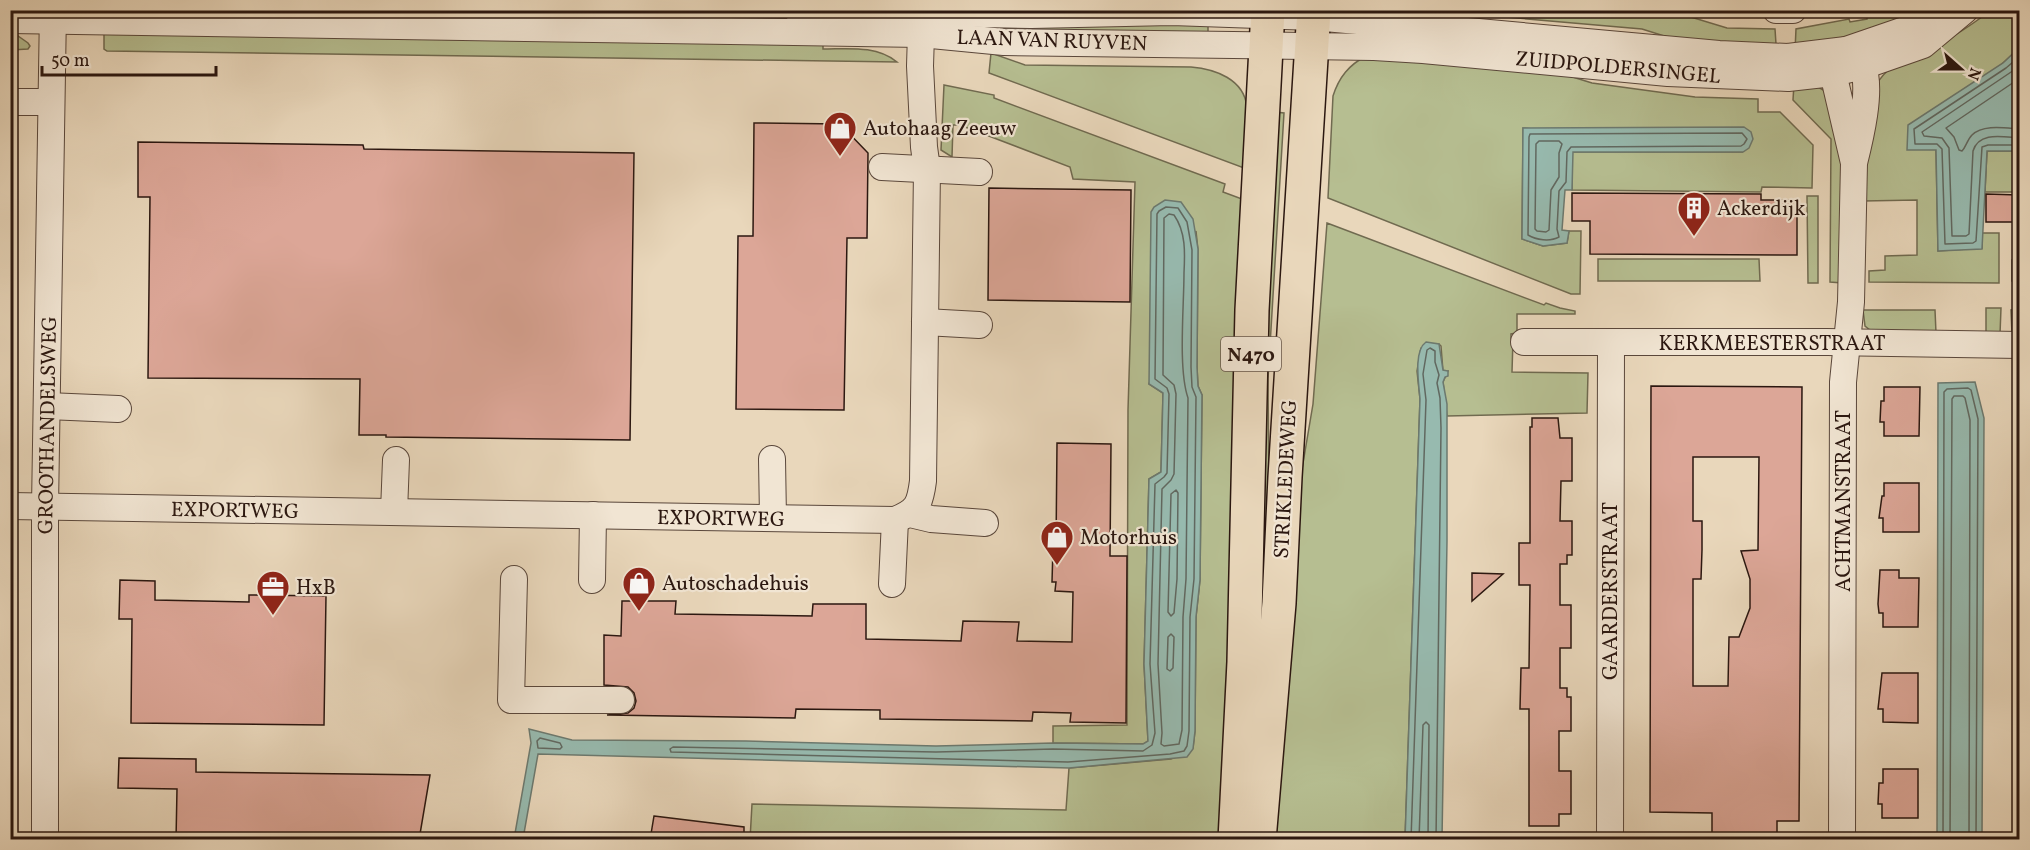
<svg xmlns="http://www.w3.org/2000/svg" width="2030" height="850" font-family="Vollkorn,serif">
<rect width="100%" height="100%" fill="#e9d7bb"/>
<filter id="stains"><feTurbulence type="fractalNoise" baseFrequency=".00333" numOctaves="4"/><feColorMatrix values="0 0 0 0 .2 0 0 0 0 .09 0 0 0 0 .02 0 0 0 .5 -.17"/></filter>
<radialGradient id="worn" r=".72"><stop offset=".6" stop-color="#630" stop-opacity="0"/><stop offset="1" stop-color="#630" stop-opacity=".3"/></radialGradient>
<g fill="#b6be91" stroke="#706a50" stroke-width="1.5">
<path d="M1437 11H1671L1727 28 1775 29 1776 44 1696 46 1642 29Z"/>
<path d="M1879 11H1934L1900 26 1795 51 1796 29 1849 19 1850 22 1867 19V14Z"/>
<path d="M1990 11H2019V48L2003 63 1936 150 1938 251 1982 248V233H1999V283L1869 282V271L1885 270V256L1917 255V200L1863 201 1874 88C1891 59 1911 58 1939 44 1957 35 1974 23 1990 11Z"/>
<path d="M991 19 1208 23V32L991 30Z"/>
<path d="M11 31 28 43 30 46 28 49 11 50Z"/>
<path d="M104 33 823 37V49C848 49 876 45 897 62L107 51 104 49Z"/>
<path d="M991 53 1025 65 1191 67C1215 69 1244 79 1247 107 1250 124 1245 150 1244 168L989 73Z"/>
<path d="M1366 56 1537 66 1592 83 1695 97 1758 99V112H1780L1813 145 1812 188 1762 187 1761 192 1572 190V152H1743L1523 128 1522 239 1543 246 1567 243 1569 231H1581L1580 294H1571L1328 198 1333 96C1339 77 1349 65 1366 56Z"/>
<path d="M1794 84 1818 87 1825 91 1843 147 1842 283 1830 282 1831 139 1793 100Z"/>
<path d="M944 85 994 95V98L1225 184 1223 192 1242 199 1229 839 750 840 752 804 1066 810 1069 768 1171 759 1193 748 1195 731 1196 617 1200 580 1202 395 1198 386 1197 367 1198 250 1196 231 1149 384 1163 393 1161 472 1149 479 1144 664 1148 741 1144 744 1053 743V726L1127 725 1128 410 1135 182 1073 179 1070 167 960 125H953L952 157 941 150Z"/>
<path d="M1275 112 1284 113 1268 379 1270 621 1246 778Z"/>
<path d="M1987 151H2019V192H1985Z"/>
<path d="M1807 196H1818V283H1808Z"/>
<path d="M1327 223 1544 305 1546 303 1560 308 1575 311V314H1517V333L1511 334V339H1513L1512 372 1588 373 1587 413 1447 416 1443 382 1448 371H1443L1441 346 1439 344 1421 348 1417 371 1420 399 1405 839 1266 840 1298 493 1313 404Z"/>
<path d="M1598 259H1759L1760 281H1598Z"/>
<rect x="2012" y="260" width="7" height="21"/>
<path d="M1986 308H2001L2000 334H1986Z"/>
<path d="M2019 309V334H2012L2011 310Z"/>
<path d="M1863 310H1935L1936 333 1875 334 1865 326Z"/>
</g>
<g fill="#97baaf" stroke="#6c796f" stroke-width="1.5">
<path d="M2019 48V151H1987L1982 249 1938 251 1936 150H1907L1908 125 2003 63Z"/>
<path d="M1744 127 1751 132 1753 139 1749 148 1743 152H1573L1572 190H1565L1562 230 1569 231 1567 243 1543 246 1522 239 1523 128Z"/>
<path d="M1165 200 1181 202 1193 219 1198 249 1197 367 1198 386 1202 395 1200 580 1196 617 1195 731 1193 749 1187 757 1069 768 538 754 523 839H514L531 743 529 729 572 740 746 741 936 746 1053 743 1143 744 1148 741 1144 664 1149 479 1161 472 1163 393 1149 384 1151 212 1154 207Z"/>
<path d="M1426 342 1439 344 1443 370 1448 371V376L1445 377 1443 382 1447 404V541L1442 839 1405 840 1420 399C1419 385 1413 351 1426 342Z"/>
<path d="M1975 382 1984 418 1982 839H1937L1938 383Z"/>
</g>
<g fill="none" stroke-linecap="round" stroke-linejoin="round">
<g stroke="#616860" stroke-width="1.5">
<path d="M2020 56 2006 68 1914 129 1915 144H1937L1942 149 1945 244 1973 243 1976 241 1982 147 1988 145H2020"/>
<path d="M2020 66 1922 132 1924 136 1942 138 1949 148 1952 236H1966L1969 234 1973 151C1979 131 2003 137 2020 138"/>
<path d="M2020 78 1946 128 1954 137 1959 150 1962 151C1966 147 1967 140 1972 135 1983 124 2005 128 2020 129"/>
<path d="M1742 133 1747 139 1744 144 1741 146 1571 147 1567 152 1566 182 1559 191 1557 229 1559 237C1550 242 1536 240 1528 235L1529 137 1530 134Z"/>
<path d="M1539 141H1559L1562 144 1559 153V177L1551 190 1549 230 1546 232 1537 231 1535 229 1536 144Z"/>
<path d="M1166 207 1178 208 1187 222 1192 250 1191 367 1192 387 1196 397 1194 579 1190 617 1189 731 1187 746 1184 751 1170 754 1068 762 671 752 670 749 673 747 936 752 1053 749 1143 751 1152 745 1155 733 1150 664 1155 484 1164 477 1167 473 1169 394 1167 388 1155 379 1157 214 1159 211Z"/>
<path d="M1169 214 1174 215C1186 232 1185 253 1184 273 1184 307 1178 369 1188 398L1186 579 1183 617 1182 730 1179 744 1164 746 1161 744 1162 733 1158 664 1162 489 1171 480 1174 474 1176 394 1174 385 1163 375 1164 218Z"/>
<path d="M1176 490 1178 493 1177 579 1174 613 1171 616 1168 612 1171 494Z"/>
<path d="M1171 634 1174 637 1173 668 1170 671 1167 669 1168 637Z"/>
<path d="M540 738 560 743 562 747 560 749 538 748 537 741Z"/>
<path d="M1411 840 1426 400 1423 374 1427 350 1430 348 1435 351V362L1439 375 1437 383 1440 398 1441 428 1436 840"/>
<path d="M1419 840 1423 725 1426 722 1429 725 1428 840"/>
<path d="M1943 840 1944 392 1947 389 1968 388 1971 390 1978 419 1976 840"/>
<path d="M1950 840 1952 399 1954 396H1963L1965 398 1970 420 1969 840"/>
</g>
</g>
<g fill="#dca697" stroke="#2b1710" stroke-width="1.5" fill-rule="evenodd">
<path d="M754 123 840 124 868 153 867 238H847L844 410 736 409 738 236H753Z"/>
<path d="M138 142 363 145 364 149 634 153 630 440 386 437V435H359L360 379 148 378 150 197H138Z"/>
<path d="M989 188 1131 190 1130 302 988 300Z"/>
<path d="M1572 193 1761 194V200H1797V255L1590 254V221H1572Z"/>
<path d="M1986 194 2019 195V222H1986Z"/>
<path d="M1651 386 1802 387 1799 821H1777V838H1712V813L1650 812ZM1693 457H1759L1758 550 1741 551 1750 579V608L1739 637H1729L1728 686H1693V579H1701L1702 550V521H1693Z"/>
<path d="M1884 387H1920L1919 436H1884V422H1880L1881 401H1884Z"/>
<path d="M1532 418H1558L1560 438H1572V481H1561L1560 521H1572V555H1567V564H1560V605H1571V648H1560V688H1567V697H1571V731H1559V771H1571V814H1559V826H1529V709H1520L1521 668H1529L1530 585H1519V543H1530V427H1532Z"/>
<path d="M1057 443 1111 444 1110 556H1127L1126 723 1070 722 1071 713 1033 712 1032 721 880 719V710L796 709 795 718 607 715 628 713 634 708 636 701 634 693 628 687 604 685V635L621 636 622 601H676L675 614 812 616 813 604H866V639L961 641 963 621 1019 622 1017 641 1072 642 1073 592 1055 591 1056 582H1052L1053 547H1056Z"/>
<path d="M1884 483H1919V532H1883V518H1879L1882 496H1884Z"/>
<path d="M1880 570H1899V578H1919L1918 627H1883V613H1879L1878 604Z"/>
<path d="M1472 573 1503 574 1472 601Z"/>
<path d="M120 580 155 581V600L249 602V595L326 596 324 725 131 723 132 619H119Z"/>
<path d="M1882 673H1918V723L1883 722V709H1878Z"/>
<path d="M119 758 196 759V772L430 775 419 840H176L177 789 118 788Z"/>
<path d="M1883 769H1918V818H1882V804H1878L1879 783H1883Z"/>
<path d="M654 816 744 827V840H650Z"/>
</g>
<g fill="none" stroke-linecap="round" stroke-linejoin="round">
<defs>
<g id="minor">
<path d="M797 10 1031 15 1172 12 1314 17 1719 54 1788 57 1846 50 1916 26 1950 18"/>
<path d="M1776 10H1793"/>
<path d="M10 20 921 34 1004 42 1374 47 1423 50 1668 73 1788 78 1833 73 1863 66 1923 45 1965 10"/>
<path d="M10 102H51"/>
<path d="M882 167 979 172"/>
<path d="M925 322 979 325"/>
<path d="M1524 342H1827L2020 345"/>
<path d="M47 406 118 409"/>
<path d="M772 459 773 518"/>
<path d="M10 506 895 520C917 511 920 505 923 481L927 169 924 147 920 66 921 34 930 10"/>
<path d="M394 512 396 460"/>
<path d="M910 514 931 519 985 523"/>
<path d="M514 579 511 700H621"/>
<path d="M592 580 593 515"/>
<path d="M892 584 895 520"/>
<path d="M45 840V507L53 10"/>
<path d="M1610 840 1611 342"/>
<path d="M1842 840 1843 382 1851 302 1854 163 1833 73 1846 50C1851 55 1860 61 1863 67 1872 90 1860 139 1854 163"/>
</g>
<g id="major">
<path d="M1235 840 1244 662 1252 310 1268 10"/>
<path d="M1259 840 1279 603 1285 477 1314 10"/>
</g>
</defs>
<use href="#minor" stroke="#5a473b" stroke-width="28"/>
<use href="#major" stroke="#2b1710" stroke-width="36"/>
<use href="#minor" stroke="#f1e5d3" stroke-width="26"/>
<use href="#major" stroke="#e9d7bb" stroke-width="33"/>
</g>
<defs>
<symbol id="shop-pin" viewBox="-11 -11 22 30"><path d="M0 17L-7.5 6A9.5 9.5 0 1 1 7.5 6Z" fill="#8f2418" stroke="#f1e5d3"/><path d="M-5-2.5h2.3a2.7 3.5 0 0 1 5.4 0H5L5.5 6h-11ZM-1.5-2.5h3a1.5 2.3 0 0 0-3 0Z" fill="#fff"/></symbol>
<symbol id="building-pin" viewBox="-11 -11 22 30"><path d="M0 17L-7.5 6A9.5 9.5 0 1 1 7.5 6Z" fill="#8f2418" stroke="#f1e5d3"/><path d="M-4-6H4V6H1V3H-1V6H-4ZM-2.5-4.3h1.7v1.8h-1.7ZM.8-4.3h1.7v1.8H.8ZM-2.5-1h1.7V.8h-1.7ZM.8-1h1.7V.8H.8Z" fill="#fff"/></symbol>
<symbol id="office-pin" viewBox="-11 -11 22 30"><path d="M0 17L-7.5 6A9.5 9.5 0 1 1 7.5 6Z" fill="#8f2418" stroke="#f1e5d3"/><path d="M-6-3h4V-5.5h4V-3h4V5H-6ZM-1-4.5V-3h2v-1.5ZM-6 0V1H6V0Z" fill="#fff"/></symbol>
</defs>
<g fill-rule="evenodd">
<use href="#shop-pin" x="821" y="109" width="38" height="52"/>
<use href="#building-pin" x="1675" y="189" width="38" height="52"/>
<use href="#shop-pin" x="1038" y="518" width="38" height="52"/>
<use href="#shop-pin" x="620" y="564" width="38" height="52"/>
<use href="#office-pin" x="254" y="568" width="38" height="52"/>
</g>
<g text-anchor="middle" stroke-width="4.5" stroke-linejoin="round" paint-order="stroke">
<rect fill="#f1e5d3" stroke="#66554a" stroke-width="1.5" x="1221" y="337" width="60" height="34" rx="4.5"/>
<g font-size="20" font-weight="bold" fill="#2b1710">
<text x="1251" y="361">N470</text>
</g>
<g font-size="21" fill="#2b1710" stroke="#f1e5d3">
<text transform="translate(1052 40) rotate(2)" y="7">LAAN VAN RUYVEN</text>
<text transform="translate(1618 67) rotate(5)" y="7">ZUIDPOLDERSINGEL</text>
<text x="1772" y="350">KERKMEESTERSTRAAT</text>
<text transform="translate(47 425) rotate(-89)" y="7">GROOTHANDELSWEG</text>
<text transform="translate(1285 479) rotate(-87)" y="7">STRIKLEDEWEG</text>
<text transform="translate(1843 501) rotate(-90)" y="7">ACHTMANSTRAAT</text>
<text transform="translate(235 510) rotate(1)" y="7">EXPORTWEG</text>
<text transform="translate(721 518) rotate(1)" y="7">EXPORTWEG</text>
<text transform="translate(1610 591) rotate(-90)" y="7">GAARDERSTRAAT</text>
</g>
<g font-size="21" fill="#2b1710" stroke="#f1e5d3" text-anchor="start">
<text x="863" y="135">Autohaag Zeeuw</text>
<text x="1717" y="215">Ackerdijk</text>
<text x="1080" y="544">Motorhuis</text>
<text x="662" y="590">Autoschadehuis</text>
<text x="296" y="594">HxB</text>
</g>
</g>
<rect width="2030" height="850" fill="none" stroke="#e9d7bb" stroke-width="36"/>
<rect x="12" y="12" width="2006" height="826" fill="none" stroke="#2b1710" stroke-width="3"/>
<rect x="18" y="18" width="1994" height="814" fill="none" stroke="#2b1710" stroke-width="1.5"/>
<g transform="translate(1961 69) rotate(111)" stroke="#f1e5d3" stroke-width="4.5" paint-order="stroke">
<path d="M0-4.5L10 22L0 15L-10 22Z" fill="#2b1710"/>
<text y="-9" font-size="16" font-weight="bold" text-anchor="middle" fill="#2b1710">N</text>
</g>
<path d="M42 66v9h174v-9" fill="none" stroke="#2b1710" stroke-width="3"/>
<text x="51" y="66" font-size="18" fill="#2b1710" stroke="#f1e5d3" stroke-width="4.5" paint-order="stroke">50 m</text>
<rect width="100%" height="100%" filter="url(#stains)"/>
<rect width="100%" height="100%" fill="url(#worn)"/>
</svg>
